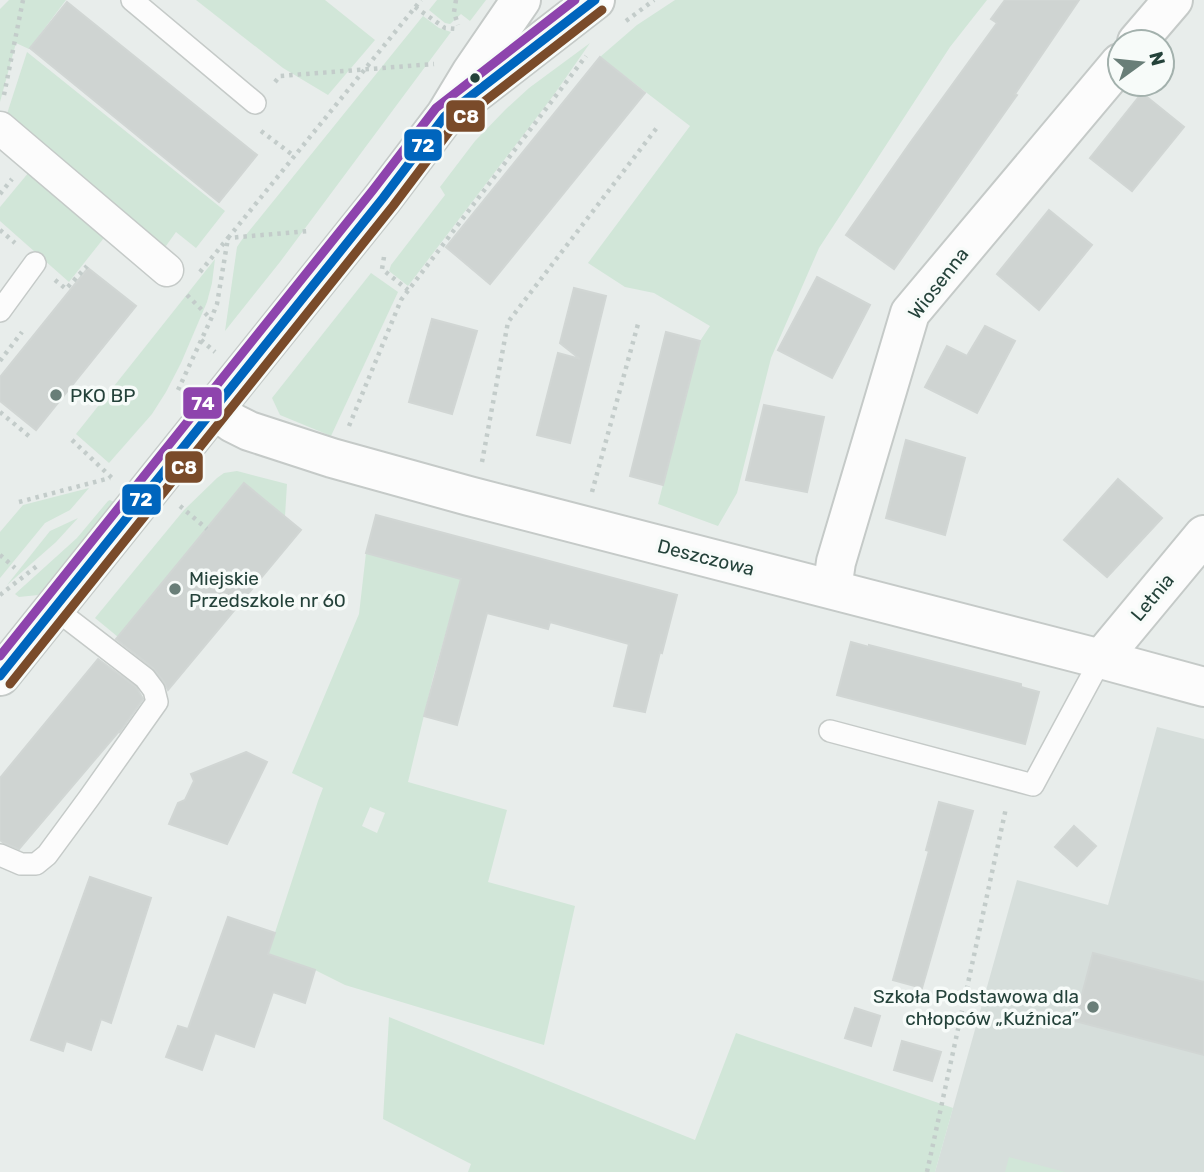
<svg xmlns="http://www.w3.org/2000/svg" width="1204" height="1172" font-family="Rubik,sans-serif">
<rect width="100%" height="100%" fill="#e8edeb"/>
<path fill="#d6dedb" d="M1157 727 1204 739V1172H935L1017 880 1108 905Z"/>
<g fill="#d1e6d8" fill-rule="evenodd">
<path d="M9 0H66L29 49 16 43 0 102V9Z"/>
<path d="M196 0H325L375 40 328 95 283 68Z"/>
<path d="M437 0H486L470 21 461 14 450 24 445 23 429 10Z"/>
<path d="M675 0H987L950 47 819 248 771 358 737 493 718 526 658 504 700 341 710 326 654 293 625 287 588 263 690 126 600 57 637 25Z"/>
<path d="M423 16 439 28 451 32 280 262 225 331 237 247 241 241Z"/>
<path d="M590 43 553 96 408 286 389 271 391 265 445 195 440 187 475 141 506 109 529 88Z"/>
<path d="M27 52 225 211 196 248 176 232 158 257 5 120Z"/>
<path d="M34 166 111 229 69 282 0 221V207Z"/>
<path d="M215 259 212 283 207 302 181 363 166 392 152 414 109 463 76 434Z"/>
<path d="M371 273 398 292 331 436 280 415 272 398Z"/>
<path d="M237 471 287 484 285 516 118 637 95 618 184 510 217 478 224 473Z"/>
<path d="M89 488 70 510 45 523 0 578V532L23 505Z"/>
<path d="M110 500 114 502 38 595 19 597 15 594 77 538 108 501Z"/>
<path d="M78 518 56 542 7 585 50 531Z"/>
<path d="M366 553 461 579 433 678 408 782 507 810 488 882 575 906 544 1045 345 985 315 970 268 954 318 801 323 788 292 773 359 614ZM370 807 385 813 377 833 362 826Z"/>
<path d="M389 1017 695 1140 736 1033 953 1108 935 1172H468L471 1164 383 1119Z"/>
<path d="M1009 1157 1065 1172H1005Z"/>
</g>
<g fill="#cfd4d2" stroke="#d1d6d4" stroke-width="2">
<path d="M1005 0H1079L1015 94 1017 95 894 269 846 235 910 143 997 23 991 19Z"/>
<path d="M67 2 257 155 219 202 30 48Z"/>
<path d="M600 57 645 93 490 284 446 247Z"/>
<path d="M1142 93 1184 127 1132 191 1090 158Z"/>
<path d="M1049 210 1092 245 1039 310 997 274Z"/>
<path d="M88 268 136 306 36 430 0 401V377Z"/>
<path d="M817 277 870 305 832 378 778 350Z"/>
<path d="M574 288 606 296 570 443 537 435 558 353 580 359 560 343Z"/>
<path d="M432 319 477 331 452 414 409 402Z"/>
<path d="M985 326 1015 341 977 413 925 387 947 346 967 356Z"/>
<path d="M666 332 700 341 663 485 630 476Z"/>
<path d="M764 405 824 417 807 492 746 480Z"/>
<path d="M906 440 965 458 945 535 886 518Z"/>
<path d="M1118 479 1162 518 1107 577 1064 540Z"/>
<path d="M244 483 301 530 168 690 164 682 153 668 116 639Z"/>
<path d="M376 515 677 595 662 653 660 652 645 712 614 706 629 644 550 622 548 629 487 613 457 725 424 716 461 579 366 553Z"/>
<path d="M851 642 869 647V645L1021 684V687L1039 692 1025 744 837 695Z"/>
<path d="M98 659 136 687 143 699 119 733 120 730 19 849 4 843 0 840V778Z"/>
<path d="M246 752 267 762 227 844 169 824 178 803 185 800 194 781 191 774Z"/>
<path d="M939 802 973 811 922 988 893 980 929 851 926 850Z"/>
<path d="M1074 826 1096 846 1077 866 1055 847Z"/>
<path d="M90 877 151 898 111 1023 101 1019 91 1050 66 1041 63 1051 31 1040Z"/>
<path d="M228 917 275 933 268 954 315 970 305 1003 273 992 254 1047 215 1033 202 1070 166 1057 178 1026 188 1029Z"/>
<path d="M1093 953 1204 982V1055L1075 1021Z"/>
<path d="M855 1008 880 1016 871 1046 845 1038Z"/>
<path d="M902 1041 941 1052 932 1081 894 1070Z"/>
</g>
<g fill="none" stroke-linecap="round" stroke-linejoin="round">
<defs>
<g id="service">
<path d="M132 0 255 103"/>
<path d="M0 311 35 263"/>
<path d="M830 731 1033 785 1101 659"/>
<path d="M0 855 21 864H36L47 855 89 798 157 702 154 690 145 678 54 608"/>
</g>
<path id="pedestrian" d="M0 128 167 270"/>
<g id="minor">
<path d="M1137 42 1173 0"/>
<path d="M215 410 233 423 249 431 332 458 469 496 1101 659 1204 687"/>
<path d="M832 589 836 562 910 313 1120 63"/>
<path d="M1101 659 1204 535"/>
</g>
<g id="tertiary">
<path d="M466 100 595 0"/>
<path d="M0 676 383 198 445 116 471 73 521 0"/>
</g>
</defs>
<use href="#service" stroke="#c5cac8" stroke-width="24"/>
<use href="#pedestrian" stroke="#c5cac8" stroke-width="35"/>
<use href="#minor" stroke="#c5cac8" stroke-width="42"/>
<use href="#tertiary" stroke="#c5cac8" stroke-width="42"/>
<g stroke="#c3ccca" stroke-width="4.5" stroke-dasharray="3.5 5" stroke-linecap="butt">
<path d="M456 0 454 12 458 25"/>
<path d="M415 7 445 28 456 29"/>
<path d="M626 21 654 0"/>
<path d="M275 82 280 76 434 64"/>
<path d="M4 95 23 0"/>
<path d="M261 131 294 156"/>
<path d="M0 194 12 179"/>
<path d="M0 230 15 243"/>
<path d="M384 257 382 269 408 290"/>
<path d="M200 272 228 238 308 231"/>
<path d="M55 280 66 289 87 266"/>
<path d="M187 295 211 319"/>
<path d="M201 340 215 352"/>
<path d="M0 361 22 332"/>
<path d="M178 390 211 319 217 304 228 238 421 0"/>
<path d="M0 412 30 437"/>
<path d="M349 426 401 300 586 56"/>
<path d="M72 440 112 478"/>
<path d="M482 462 508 322 659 125"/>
<path d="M592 492 638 324"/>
<path d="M19 502 110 478"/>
<path d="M180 506 207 529"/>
<path d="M0 555 15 568"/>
<path d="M0 595 37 566"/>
<path d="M927 1172 1006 808"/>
</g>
<use href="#service" stroke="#fcfcfc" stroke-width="21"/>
<use href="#pedestrian" stroke="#fcfcfc" stroke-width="32"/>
<use href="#minor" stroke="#fcfcfc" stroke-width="38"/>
<use href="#tertiary" stroke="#fcfcfc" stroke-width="38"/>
<defs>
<path id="bus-1" d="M0 676 383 198 445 116 595 0"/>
<path id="bus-2" d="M10 684 393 206 454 125 602 10"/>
<path id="bus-3" d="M0 656 373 190 436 108 575 0"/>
</defs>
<use href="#bus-1" stroke="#f7fbf9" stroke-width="14"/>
<use href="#bus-2" stroke="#f7fbf9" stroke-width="14"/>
<use href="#bus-3" stroke="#f7fbf9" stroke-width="14"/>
<use href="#bus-1" stroke="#0065bd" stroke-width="9"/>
<use href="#bus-2" stroke="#7a4b2a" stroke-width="9"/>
<use href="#bus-3" stroke="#8e44ad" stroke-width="9"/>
</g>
<circle fill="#24423a" stroke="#f7fbf9" stroke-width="2.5" cx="475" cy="78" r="6"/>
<g fill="#697e78" stroke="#f7fbf9" stroke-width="2.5">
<circle cx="56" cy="395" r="7"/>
<circle cx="175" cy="589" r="7"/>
<circle cx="1093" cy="1007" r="7"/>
</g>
<g text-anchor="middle" stroke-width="7" stroke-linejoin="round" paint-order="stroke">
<g font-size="19" fill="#24423a" stroke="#f7fbf9">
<text transform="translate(938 283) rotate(-52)" y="7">Wiosenna</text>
<text transform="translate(706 557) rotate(14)" y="7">Deszczowa</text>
<text transform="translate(1152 597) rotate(-50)" y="7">Letnia</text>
</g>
<g font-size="19" fill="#24423a" stroke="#f7fbf9" text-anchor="start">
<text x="70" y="402">PKO BP</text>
<text x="189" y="585">Miejskie<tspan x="189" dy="22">Przedszkole nr 60</tspan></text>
<text x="1079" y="1003" text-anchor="end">Szkoła Podstawowa dla<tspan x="1079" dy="22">chłopców „Kuźnica”</tspan></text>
</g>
</g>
<g stroke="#f7fbf9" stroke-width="2.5">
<rect x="445" y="99" width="41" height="34" rx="7" fill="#7a4b2a"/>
<rect x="403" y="128" width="40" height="34" rx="7" fill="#0065bd"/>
<rect x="182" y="386" width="41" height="34" rx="7" fill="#8e44ad"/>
<rect x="164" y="450" width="40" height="34" rx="7" fill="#7a4b2a"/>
<rect x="121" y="483" width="41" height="33" rx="7" fill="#0065bd"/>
</g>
<g font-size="19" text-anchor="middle" font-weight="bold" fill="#fff">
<text x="466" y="123">C8</text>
<text x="423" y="152">72</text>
<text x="203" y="410">74</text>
<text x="184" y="474">C8</text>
<text x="141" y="506">72</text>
</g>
<g transform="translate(1141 63) rotate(75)"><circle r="33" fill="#f7fbf9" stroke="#a3b1ad" stroke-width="2"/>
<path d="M0-5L12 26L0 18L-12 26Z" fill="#697e78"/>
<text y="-10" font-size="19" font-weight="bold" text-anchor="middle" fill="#24423a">N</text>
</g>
</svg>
